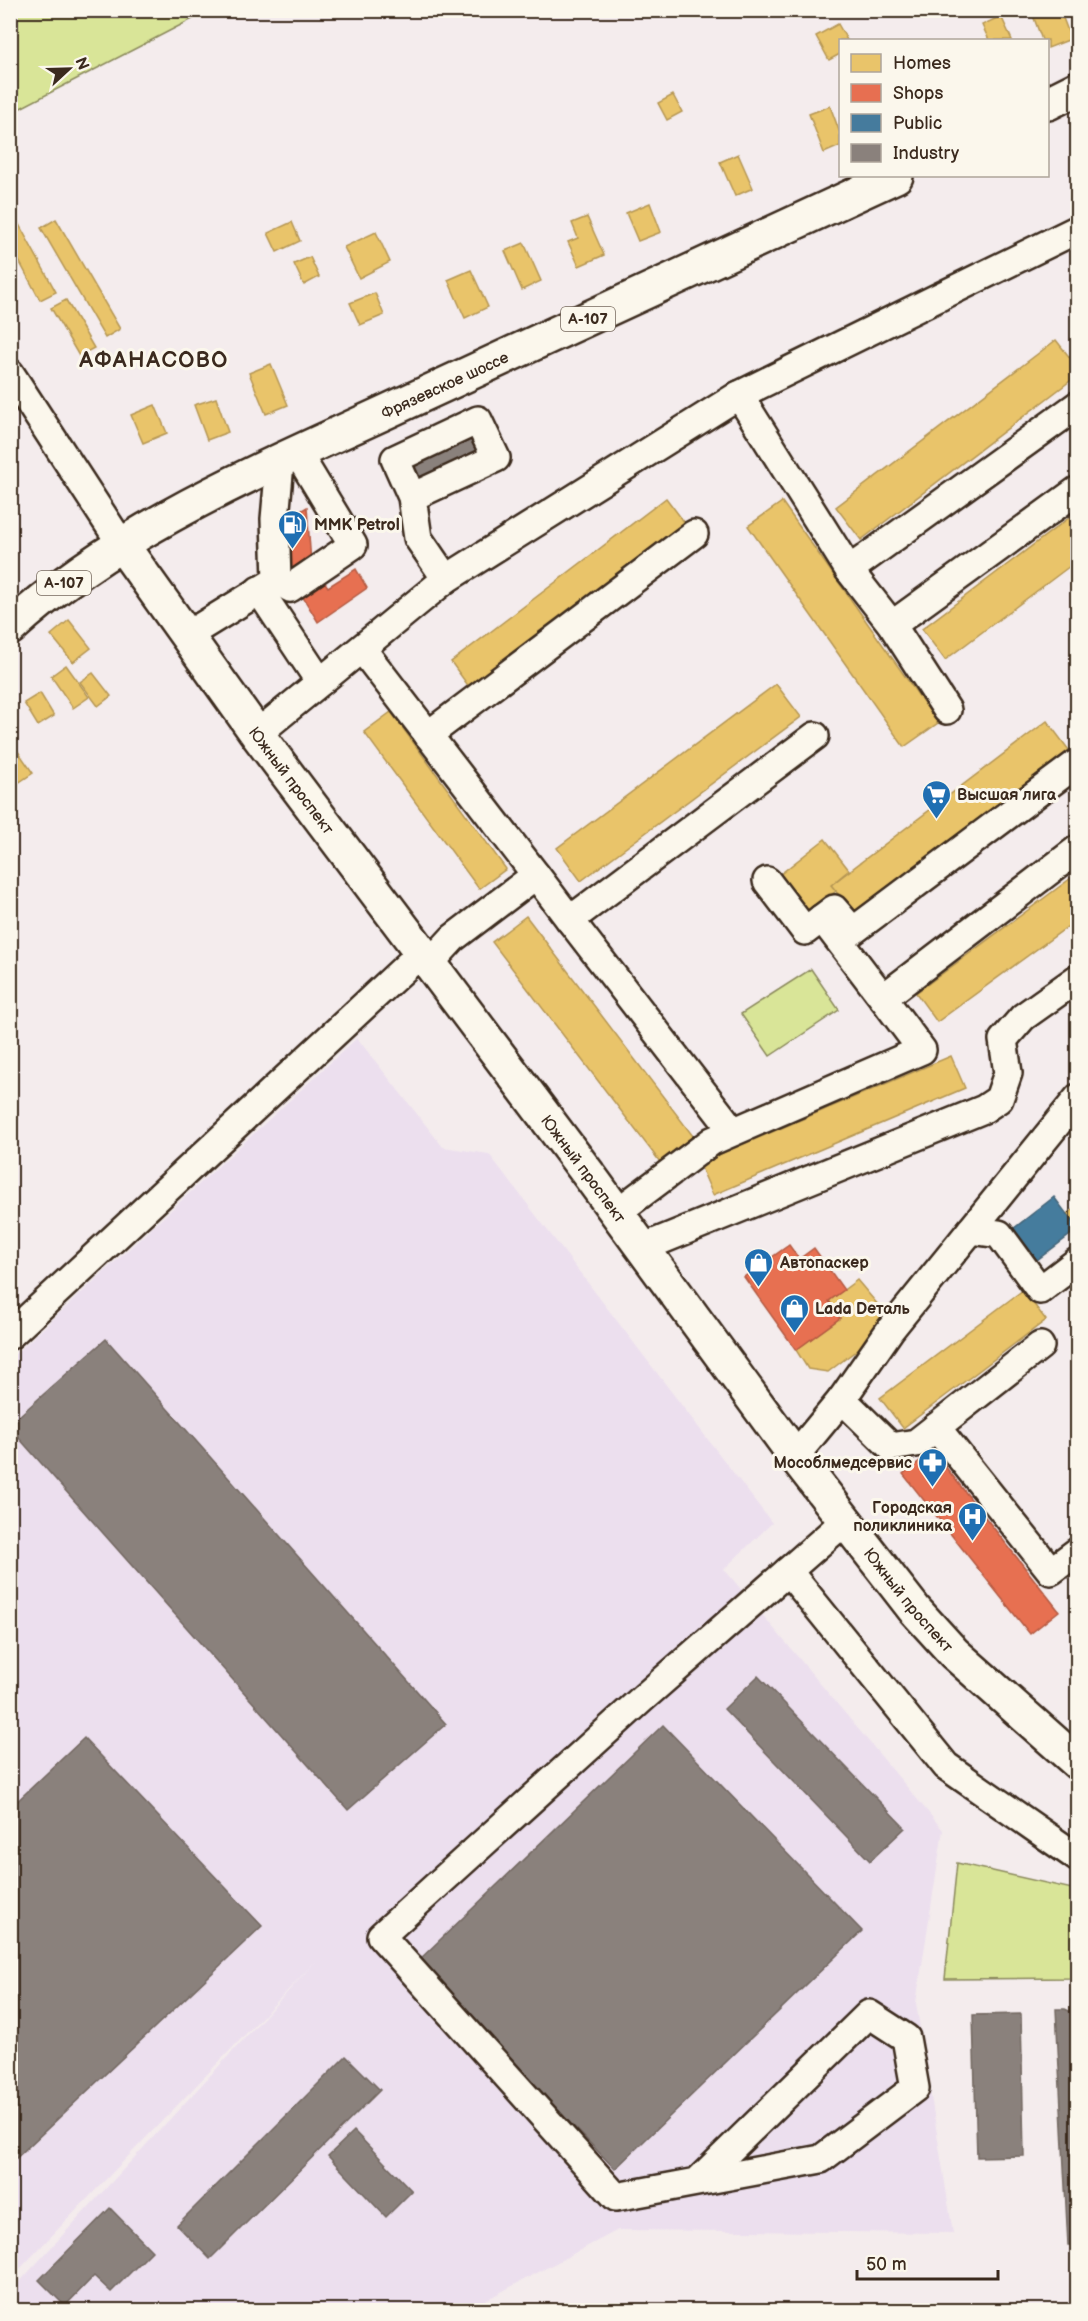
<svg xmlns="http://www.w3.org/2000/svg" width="1088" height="2321" font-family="'Balsamiq Sans',sans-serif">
<rect width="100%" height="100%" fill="#f4eced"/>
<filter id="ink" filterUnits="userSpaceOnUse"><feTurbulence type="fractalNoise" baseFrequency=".0167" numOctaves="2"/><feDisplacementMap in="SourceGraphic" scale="12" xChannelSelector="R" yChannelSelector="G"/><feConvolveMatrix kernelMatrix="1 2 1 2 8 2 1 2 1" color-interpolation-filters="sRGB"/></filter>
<g filter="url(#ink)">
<path fill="#ecdfee" d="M357 1038 443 1147 489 1154 772 1523 724 1569 943 1830 916 2003 953 2233 618 2230 467 2310H11V2291L317 1960 11 2278V1358Z"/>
<g fill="#d9e598" stroke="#8a885b" stroke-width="1.5">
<path d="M11 10H208V11L11 113Z"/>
<path d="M811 969 839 1010 770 1056 741 1014Z"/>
<path d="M957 1863 1077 1890V1978L945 1979Z"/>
</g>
<g fill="#e9c46a" stroke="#b59653" stroke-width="1.5">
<path d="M1031 10H1060L1071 39 1048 48V40H1042Z"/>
<path d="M1001 16 1012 40H989L982 25Z"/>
<path d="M838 24 847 40H840V54L829 60 816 36Z"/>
<path d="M673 95 682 112 667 120 658 103Z"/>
<path d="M830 106 840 133V146L824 153 809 114Z"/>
<path d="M738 154 753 188 735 196 720 162Z"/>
<path d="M650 203 661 232 638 241 626 213Z"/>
<path d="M10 208 56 292 40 300 10 244Z"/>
<path d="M587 217 604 255 579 266 568 242 578 238 572 223Z"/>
<path d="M56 219 120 329 105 338 41 228Z"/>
<path d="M292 222 300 241 277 252 268 233Z"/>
<path d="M376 232 390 262 359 278 344 247Z"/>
<path d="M524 243 541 281 522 290 505 251Z"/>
<path d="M310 257 319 277 304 285 294 264Z"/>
<path d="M471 270 488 307 465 318 448 280Z"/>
<path d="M375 293 384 315 360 325 350 303Z"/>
<path d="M66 300 94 348 79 356 51 308Z"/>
<path d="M1056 340 1078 368V375L861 540 836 507Z"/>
<path d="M271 364 288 405 266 414 249 373Z"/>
<path d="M216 398 228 432 207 440 194 405Z"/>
<path d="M155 405 167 433 143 443 131 415Z"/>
<path d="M666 498 688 527 472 691 451 662Z"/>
<path d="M782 502 938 723 904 747 748 526Z"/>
<path d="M1078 511V560L945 660 922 629Z"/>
<path d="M69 620 91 648 73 662 51 635Z"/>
<path d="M66 665 89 697 73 708 51 676Z"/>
<path d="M93 673 111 696 98 706 80 682Z"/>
<path d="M776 684 801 717 581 881 557 848Z"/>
<path d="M40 693 54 716 38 726 24 703Z"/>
<path d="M391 712 506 869 479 889 364 732Z"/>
<path d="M1047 721 1069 750 853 914 831 885Z"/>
<path d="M10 740 33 773 12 787 10 784Z"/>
<path d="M825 839 849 870 831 885 836 891 807 913 778 876Z"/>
<path d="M1078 873V919L937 1022 916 993Z"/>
<path d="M526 916 693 1136 660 1162 492 942Z"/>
<path d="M951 1056 965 1088 713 1195 699 1163Z"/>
<path d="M1078 1206V1228L1067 1214Z"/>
<path d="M857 1280 885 1313 866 1343 828 1372 808 1369 796 1350 840 1318 829 1301Z"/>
<path d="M1023 1290 1046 1320 903 1428 880 1398Z"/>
</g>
<g fill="#e76f51" stroke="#b35a42" stroke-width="1.5">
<path d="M307 507 311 563 328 587 356 569 367 588 318 622 264 533Z"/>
<path d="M789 1245 799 1259 814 1248 844 1290 829 1301 840 1318 796 1350 744 1277Z"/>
<path d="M933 1451 1059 1611 1030 1634 903 1474Z"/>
</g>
<path fill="#457b9d" stroke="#426377" stroke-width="1.5" d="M1054 1197 1078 1229 1037 1260 1013 1229Z"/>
<g fill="#8a817c" stroke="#726760" stroke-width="1.5">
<path d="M468 434 479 458 417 485 406 461Z"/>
<path d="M106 1339 446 1724 348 1810 10 1428V1424Z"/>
<path d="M758 1676 905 1828 870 1861 724 1709Z"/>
<path d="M663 1725 862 1931 615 2169 416 1963Z"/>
<path d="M84 1738 262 1926 10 2164V1808Z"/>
<path d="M1056 2009H1065L1078 2015V2245H1068Z"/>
<path d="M1021 2014 1024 2156 977 2157 973 2015Z"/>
<path d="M346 2056 380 2090 210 2259 177 2225Z"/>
<path d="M354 2131 412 2191 386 2217 328 2156Z"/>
<path d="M110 2208 152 2251 111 2292 94 2276 65 2306 39 2280Z"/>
</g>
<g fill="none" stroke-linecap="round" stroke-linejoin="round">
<defs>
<g id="minor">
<path d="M10 373 122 545"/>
<path d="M739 395 849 570 892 625 947 710"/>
<path d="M412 497 496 458 478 420 395 459 412 497 418 538 446 579"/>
<path d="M849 570 1078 405"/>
<path d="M277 580 290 588 353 545 298 454"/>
<path d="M259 590 320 682"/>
<path d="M892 625 1078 490"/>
<path d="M186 636 277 580 275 519 280 463"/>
<path d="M362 649 536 875"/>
<path d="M257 734 446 579 739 395 1078 229"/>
<path d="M428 735 694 534"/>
<path d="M767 881 805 931 834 909 853 931 1076 764 1078 766"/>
<path d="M822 918 883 998"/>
<path d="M570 920 733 1131"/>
<path d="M430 963 453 938 536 875 570 920 815 736"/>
<path d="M616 1213 712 1141 922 1050 883 998 1078 849"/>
<path d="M971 1230 999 1234 1040 1290 1078 1261"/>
<path d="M642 1248 984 1109 999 1099 1008 1073 1003 1040 1023 1017 1078 978"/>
<path d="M10 1335 422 952"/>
<path d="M842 1399 891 1447 916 1443 1040 1346"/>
<path d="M936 1427 1051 1571 1078 1551"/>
<path d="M795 1456 842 1399 890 1330 1078 1098"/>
<path d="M788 1571 946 1766 1078 1858"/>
<path d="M698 2181 869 2014 906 2038 915 2088 821 2159 616 2197 381 1936 642 1699 845 1521"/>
</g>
<g id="major">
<path id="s1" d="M122 545 257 734 589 1175 795 1456 914 1609 954 1653 1078 1763"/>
</g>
<g id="highway">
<path d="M1048 103 1078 88"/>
<path id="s2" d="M10 628C122 525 270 466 405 403 569 327 732 252 896 176"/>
</g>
</defs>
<use href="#minor" stroke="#3b2a1e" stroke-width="32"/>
<use href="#major" stroke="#3b2a1e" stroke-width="38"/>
<use href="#highway" stroke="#3b2a1e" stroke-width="38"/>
<use href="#minor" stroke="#fbf7ec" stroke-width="27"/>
<use href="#major" stroke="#fbf7ec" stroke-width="33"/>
<use href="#highway" stroke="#fbf7ec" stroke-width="33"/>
</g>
</g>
<defs>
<symbol id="fuel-pin" viewBox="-11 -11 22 30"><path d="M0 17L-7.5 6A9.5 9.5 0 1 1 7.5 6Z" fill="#1f6fb2" stroke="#fbf7ec"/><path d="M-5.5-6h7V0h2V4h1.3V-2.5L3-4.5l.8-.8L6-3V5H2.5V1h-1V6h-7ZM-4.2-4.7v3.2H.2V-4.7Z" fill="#fff"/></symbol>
<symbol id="supermarket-pin" viewBox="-11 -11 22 30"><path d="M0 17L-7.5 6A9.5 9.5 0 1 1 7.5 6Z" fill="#1f6fb2" stroke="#fbf7ec"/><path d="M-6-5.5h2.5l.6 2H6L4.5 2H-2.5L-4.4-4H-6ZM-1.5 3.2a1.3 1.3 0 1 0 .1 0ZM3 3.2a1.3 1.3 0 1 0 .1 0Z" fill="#fff"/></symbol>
<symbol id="shop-pin" viewBox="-11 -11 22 30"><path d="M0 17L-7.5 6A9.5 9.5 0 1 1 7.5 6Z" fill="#1f6fb2" stroke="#fbf7ec"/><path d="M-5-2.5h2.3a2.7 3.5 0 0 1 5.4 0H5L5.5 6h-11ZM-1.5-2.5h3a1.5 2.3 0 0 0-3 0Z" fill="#fff"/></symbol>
<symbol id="pharmacy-pin" viewBox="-11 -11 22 30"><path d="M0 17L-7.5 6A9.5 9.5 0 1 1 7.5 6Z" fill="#1f6fb2" stroke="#fbf7ec"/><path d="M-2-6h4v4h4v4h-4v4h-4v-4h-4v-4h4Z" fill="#fff"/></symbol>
<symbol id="hospital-pin" viewBox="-11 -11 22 30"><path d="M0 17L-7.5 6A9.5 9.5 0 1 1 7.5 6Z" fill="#1f6fb2" stroke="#fbf7ec"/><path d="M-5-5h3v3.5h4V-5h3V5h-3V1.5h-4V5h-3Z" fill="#fff"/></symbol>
</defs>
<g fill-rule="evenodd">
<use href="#fuel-pin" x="276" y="508" width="33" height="45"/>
<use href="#supermarket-pin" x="920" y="778" width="33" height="45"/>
<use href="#shop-pin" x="742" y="1246" width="33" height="45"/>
<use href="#shop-pin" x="778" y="1292" width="33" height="45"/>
<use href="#pharmacy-pin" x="916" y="1446" width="33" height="45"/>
<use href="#hospital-pin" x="956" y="1500" width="33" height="45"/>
</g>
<g text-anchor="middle" stroke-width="6" stroke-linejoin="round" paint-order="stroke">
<g fill="#fbf7ec" stroke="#75685c" stroke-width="1.5">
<rect x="561" y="307" width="54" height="24" rx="4.5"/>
<rect x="37" y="571" width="54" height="24" rx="4.5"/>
</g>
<g font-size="15" font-weight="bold" fill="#3b2a1e">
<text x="588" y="324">А-107</text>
<text x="64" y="588">А-107</text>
</g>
<g font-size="16" fill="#3b2a1e" stroke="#fbf7ec">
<text dy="6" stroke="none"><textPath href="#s2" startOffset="500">Фрязевское шоссе</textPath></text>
<text dy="6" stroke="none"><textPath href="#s1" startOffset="290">Южный проспект</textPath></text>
<text dy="6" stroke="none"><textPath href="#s1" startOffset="776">Южный проспект</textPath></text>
<text dy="6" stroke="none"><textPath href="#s1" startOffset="1316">Южный проспект</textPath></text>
</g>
<g font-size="16" font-weight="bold" fill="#3b2a1e" stroke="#fbf7ec" text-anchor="start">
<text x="314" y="530">MMK Petrol</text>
<text x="957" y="800">Высшая лига</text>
<text x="780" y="1268">Автопаскер</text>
<text x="815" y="1314">Lada Dеталь</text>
<text x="912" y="1468" text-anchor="end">Мособлмедсервис</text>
<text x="952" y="1513" text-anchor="end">Городская<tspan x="952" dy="18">поликлиника</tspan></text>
</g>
<g font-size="22" font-weight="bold" letter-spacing="1.5" fill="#3b2a1e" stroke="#fbf7ec">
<text x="154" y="367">АФАНАСОВО</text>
</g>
</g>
<rect width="1088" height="2321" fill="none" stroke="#fbf7ec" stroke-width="36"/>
<rect x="18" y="18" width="1052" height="2285" fill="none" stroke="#3b2a1e" stroke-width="2" filter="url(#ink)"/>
<rect x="839" y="39" width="210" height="138" fill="#fbf7ec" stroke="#aea59a" stroke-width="1.5"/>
<rect x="851" y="54" width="30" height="18" fill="#e9c46a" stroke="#aea59a" stroke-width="1.5"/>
<text x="893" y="69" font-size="18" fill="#3b2a1e">Homes</text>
<rect x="851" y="84" width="30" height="18" fill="#e76f51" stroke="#aea59a" stroke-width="1.5"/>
<text x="893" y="99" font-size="18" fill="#3b2a1e">Shops</text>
<rect x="851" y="114" width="30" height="18" fill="#457b9d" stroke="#aea59a" stroke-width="1.5"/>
<text x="893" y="129" font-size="18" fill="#3b2a1e">Public</text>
<rect x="851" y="144" width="30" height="18" fill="#8a817c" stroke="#aea59a" stroke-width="1.5"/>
<text x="893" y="159" font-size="18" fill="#3b2a1e">Industry</text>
<g transform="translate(69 69) rotate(68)" stroke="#fbf7ec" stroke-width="4.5" paint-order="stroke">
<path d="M0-4.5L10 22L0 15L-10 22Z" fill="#3b2a1e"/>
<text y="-9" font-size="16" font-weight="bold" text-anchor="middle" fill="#3b2a1e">N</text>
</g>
<path d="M857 2270v9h141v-9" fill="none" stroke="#3b2a1e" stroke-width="3"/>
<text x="866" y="2270" font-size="18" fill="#3b2a1e" stroke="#fbf7ec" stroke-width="4.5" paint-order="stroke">50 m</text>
</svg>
